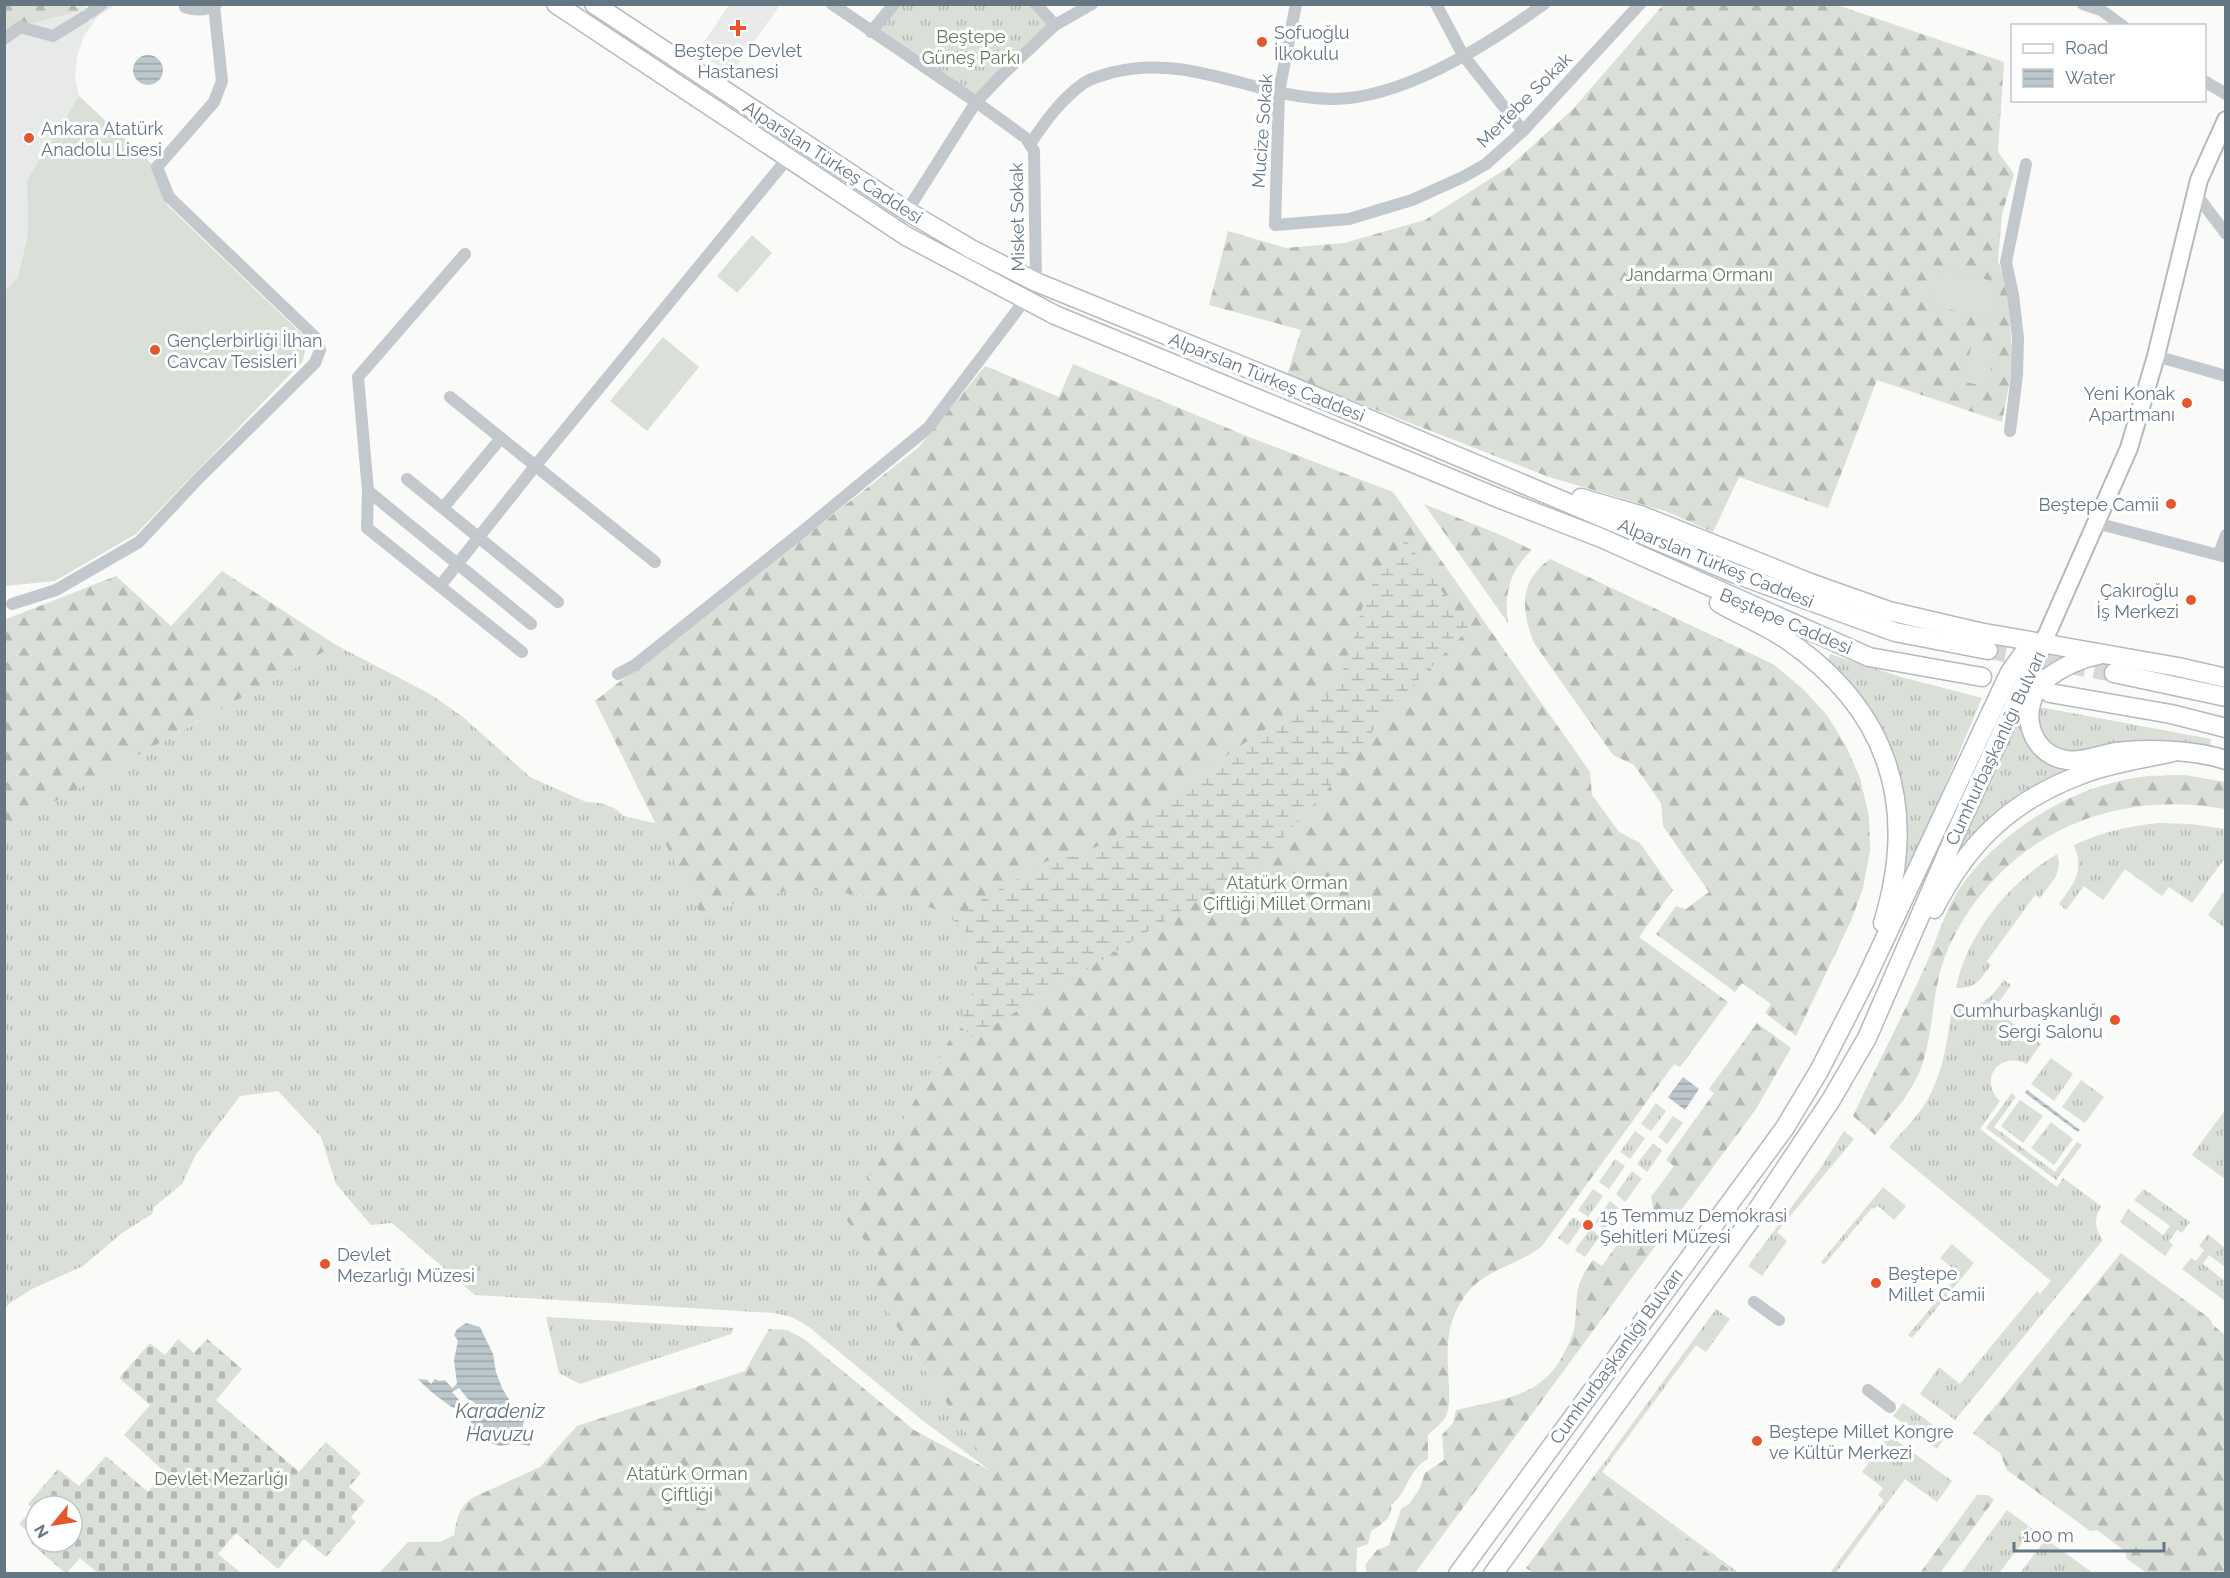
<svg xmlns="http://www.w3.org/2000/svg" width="2230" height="1578" font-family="Raleway,sans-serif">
<defs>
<pattern id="grass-tufts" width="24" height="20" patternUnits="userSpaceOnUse" patternTransform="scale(1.5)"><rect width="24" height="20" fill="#dadfd7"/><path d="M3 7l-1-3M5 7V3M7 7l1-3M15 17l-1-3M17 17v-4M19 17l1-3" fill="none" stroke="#b4b9b4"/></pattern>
<pattern id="forest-firs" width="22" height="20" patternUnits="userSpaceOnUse" patternTransform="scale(1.5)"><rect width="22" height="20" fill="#dadfd7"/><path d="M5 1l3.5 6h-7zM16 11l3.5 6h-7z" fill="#b4b9b4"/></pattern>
<pattern id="wetland-marsh" width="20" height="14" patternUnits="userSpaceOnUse" patternTransform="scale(1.5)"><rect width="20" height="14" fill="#dadfd7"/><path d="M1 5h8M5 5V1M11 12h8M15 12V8" fill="none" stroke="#b4b9b4"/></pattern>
<pattern id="cemetery-stones" width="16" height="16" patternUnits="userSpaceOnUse" patternTransform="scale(1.5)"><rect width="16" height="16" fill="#dadfd7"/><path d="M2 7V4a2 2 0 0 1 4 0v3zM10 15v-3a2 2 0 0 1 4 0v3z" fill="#b4b9b4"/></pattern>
<pattern id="water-rules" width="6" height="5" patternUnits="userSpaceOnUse" patternTransform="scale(1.5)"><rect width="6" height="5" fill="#bbc7cb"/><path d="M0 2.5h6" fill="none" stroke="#9ca6aa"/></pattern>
</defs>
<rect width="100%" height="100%" fill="#fafaf8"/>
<g fill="#e8e9e9">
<path d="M83,4L86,8L91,5H115L97,17L84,36L77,57L75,76L79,96L27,180L28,234L18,277L5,291V5Z"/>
<path d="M729,5H780L731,74L697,52Z"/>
</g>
<g fill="url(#grass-tufts)">
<path d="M896,4L1037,5L1055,25L976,102L871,32Z"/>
<path d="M336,645L430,694L463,717L530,777L586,802L600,803L614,808L624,816L663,825L701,915C731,904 756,895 788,891C816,887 847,894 875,898C892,900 911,902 929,907C958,915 981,945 977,976C976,990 968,1005 962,1018L846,1220L886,1263L902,1335L992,1472L922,1420L809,1327L792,1317L774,1313L475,1295L392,1223L371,1225L336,1184L321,1137L278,1091L240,1096L195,1156L182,1184L154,1207L152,1214L122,1233L83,1266L32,1289L10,1303L5,1309V829Z"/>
<path d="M1830,654L1901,677L1982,698L1893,909L1904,809L1827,664Z"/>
<path d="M2021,706L2024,731L2074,767C2029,789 1980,816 1954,860Z"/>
<path d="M2034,706L2211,739L2210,748L2065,756L2043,740Z"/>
<path d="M2159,823L2191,824L2225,829V858L2192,903L2169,887L2162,896L2125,869L2103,900L2084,886L2066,910L2059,904C2074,883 2085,872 2074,845C2102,832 2129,826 2159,823Z"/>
<path d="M2057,854C2064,872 2050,884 2040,898L2035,895L1987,961L1991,965C1979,981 1977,988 1956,988C1968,932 2009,883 2057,854Z"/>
<path d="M2225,890V928L2208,915Z"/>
<path d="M2004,980L2011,985L1994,1009L2041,1044L2027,1064C1999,1050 1978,1080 2000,1101L1980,1129L2057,1187L2063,1178L2101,1206C2094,1218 2094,1229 2103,1240L1955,1420L1920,1394L1939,1367L1960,1384L2037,1291L2040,1294L2051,1281L1889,1147C1900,1134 1913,1121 1923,1107C1943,1077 1947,1042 1952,1008C1981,1007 1987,1003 2004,980Z"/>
<path d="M2051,1058L2073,1074L2054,1101L2031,1084Z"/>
<path d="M2081,1080L2104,1097L2085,1123L2062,1107Z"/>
<path d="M2012,1093L2016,1097L1994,1127L2055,1172L2077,1142L2082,1145L2056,1180L1986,1128Z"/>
<path d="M2020,1100L2043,1116L2023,1143L2001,1126Z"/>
<path d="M1656,1103L1666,1111L1651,1131L1641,1124Z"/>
<path d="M2225,1110H2226L2225,1179L2192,1155Z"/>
<path d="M1673,1116L1683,1123L1667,1144L1658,1137Z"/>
<path d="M2051,1122L2073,1139L2054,1165L2031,1148Z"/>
<path d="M1635,1131L1645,1138L1630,1159L1620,1152Z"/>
<path d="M1844,1131L1854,1139L1777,1232L1787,1241L1762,1276L1748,1266L1822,1166Z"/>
<path d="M1653,1143L1662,1151L1647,1172L1637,1164Z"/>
<path d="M1615,1159L1625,1166L1609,1189L1599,1182Z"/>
<path d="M1632,1171L1642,1179L1625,1202L1616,1194Z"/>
<path d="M1883,1187L1906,1206L1894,1220L1877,1205L1874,1209L1872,1208L1824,1265L1821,1262Z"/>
<path d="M1593,1189L1603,1196L1588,1217L1578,1210Z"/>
<path d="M2144,1189L2190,1222L2182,1233L2177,1230L2169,1241L2173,1245L2165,1256L2120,1222L2128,1209L2163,1235L2170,1226L2134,1200Z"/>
<path d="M1610,1201L1620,1209L1605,1229L1595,1222Z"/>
<path d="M1573,1217L1583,1224L1568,1245L1558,1238Z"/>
<path d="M1590,1229L1600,1236L1585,1257L1575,1250Z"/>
<path d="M2208,1234L2225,1248V1267L2209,1255L2203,1264L2225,1281V1301L2182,1269L2191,1258L2196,1261L2204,1250L2199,1246Z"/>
<path d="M1952,1244L1974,1263L1912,1338L1908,1335L1956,1278L1955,1276L1957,1272L1940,1258Z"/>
<path d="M1716,1309L1730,1319L1706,1352L1696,1345L1602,1472L1739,1573H1734L1597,1472Z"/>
<path d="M546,1317L734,1328L731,1334L580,1384L559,1373Z"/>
<path d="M1903,1403L1947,1435L1937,1449L1893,1416Z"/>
<path d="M1889,1435L1952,1481L1937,1502L1905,1479L1836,1573H1830L1884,1500L1878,1495L1883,1488L1862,1472Z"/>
<path d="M2007,1510L2033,1529L1999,1573H1961Z"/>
<path d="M2046,1539L2093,1573H2020Z"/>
</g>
<g fill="url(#forest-firs)">
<path d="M5,5H74L79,11L5,30Z"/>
<path d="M1663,5H1837L2004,62L1998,152L2014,174L2002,214L1998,261L2007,286L2013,364L2002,422L1877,380L1828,508L1739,477L1713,532L1665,511L1549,477L1287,375L1301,330L1209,305L1228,231L1286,248L1344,243L1425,220L1509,167L1574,108Z"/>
<path d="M1073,364L1254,439L1393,492L1590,772L1592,795L1619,832L1640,843L1673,890L1639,937L1728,1002L1680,1067L1674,1064L1542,1246C1519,1265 1487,1268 1467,1293C1444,1324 1447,1350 1449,1386C1449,1396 1450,1409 1445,1418C1441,1424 1433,1430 1428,1435V1459C1408,1469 1408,1493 1391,1505C1393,1518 1381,1525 1371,1531L1368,1544L1357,1548L1356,1573L378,1574L408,1542H440L454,1535C457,1518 459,1506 474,1497L540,1467L577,1426L745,1371L769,1329L787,1330L804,1339L914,1430L991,1471L902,1335L874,1287L886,1263L846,1220L962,1018C968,1005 976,990 977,976C981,945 958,915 928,907C911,902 892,900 875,898C847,894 816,887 788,891C756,895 731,904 701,915L595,701L918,448L985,366L1059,397Z"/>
<path d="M1424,504L1503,536L1532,550C1509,571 1504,594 1508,623Z"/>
<path d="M1550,559L1773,664L1803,689L1827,715L1846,746L1860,778L1869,816L1870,851L1863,888L1851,921L1796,1036L1765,1013L1771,1004L1742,983L1735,992L1656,934L1676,906L1686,909L1709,892L1663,826L1661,803L1634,765L1613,755L1534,643C1521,610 1519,581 1550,559Z"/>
<path d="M222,571L336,645L5,829L4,620L116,576L171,626Z"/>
<path d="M2185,775L2225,782V809C2109,788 1998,838 1948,949C1931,987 1935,1029 1921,1068C1911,1094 1892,1114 1875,1135L1853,1116C1876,1067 1901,1019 1924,969C1937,940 1945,908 1964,882C2005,828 2072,787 2140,777C2154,775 2170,776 2185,775Z"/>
<path d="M1757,1023L1791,1048L1756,1109L1671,1224L1654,1212L1651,1197L1674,1166L1666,1160L1714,1093L1709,1089Z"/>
<path d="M1639,1233L1656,1245L1415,1573H1367L1365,1565L1377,1550L1389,1545C1392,1532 1398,1522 1401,1509L1409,1504L1419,1490L1425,1473L1444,1460L1442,1435L1453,1423L1456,1410C1501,1400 1544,1397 1565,1351C1569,1343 1574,1334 1575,1325C1578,1295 1573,1287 1593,1260L1602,1266L1624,1235Z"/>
<path d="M2121,1253L2209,1318L2214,1326L2225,1335V1573H2147L2127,1559L2125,1551L2097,1530L2090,1531L2007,1470L2000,1453L1973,1433Z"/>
<path d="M1597,1472L1734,1573L1535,1574L1526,1568Z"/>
<path d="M1977,1495H1988L1994,1500L1940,1573H1920Z"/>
</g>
<path fill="url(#wetland-marsh)" d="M1406,540L1469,629L1393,705L1327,790L1262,860L1062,985L973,1037L958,1025C974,997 986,964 968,935C964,929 956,923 951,918L1047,861L1076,856L1100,845C1156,811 1206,768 1261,732C1287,715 1315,713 1334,686C1354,657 1354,622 1369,591C1378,572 1393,556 1406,540Z"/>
<path fill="url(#cemetery-stones)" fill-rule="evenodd" d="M178,1339L194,1353L207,1339L242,1369L216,1400L299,1472L326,1442L361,1473L349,1487L365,1501L351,1517L356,1522L326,1557L304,1539L278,1569L236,1533L218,1554L241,1573H98L80,1558L66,1574L31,1543L35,1538L19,1524L33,1508L28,1504L58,1469L79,1486L106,1456L148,1492L165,1472L124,1435L150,1405L119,1378L150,1343L165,1355ZM36,1506H72V1542H36Z"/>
<g fill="#dadfd7">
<path d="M79,96L152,164L167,205L307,339L303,361L136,534L55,581L5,586V291L18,277L28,234L27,180Z"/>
<path d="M752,235L772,253L737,293L717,276Z"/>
<path d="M1939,267L2003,284L1993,321L1930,304Z"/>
<path d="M663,337L699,367L647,431L610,401Z"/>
<path d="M1973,340L1997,346L1986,387L1962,381Z"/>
</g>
<g fill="url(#water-rules)">
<circle cx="148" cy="70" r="15"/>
<path d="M1683,1077L1699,1089L1685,1110L1668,1097Z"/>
<path d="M2027,1090L2080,1130L2078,1132L2025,1093Z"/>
<path d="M466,1323L480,1327L493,1354L496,1372L502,1388L511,1403L526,1413L521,1432L530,1442V1446L515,1443L501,1446L486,1442L482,1437L474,1439C468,1433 472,1423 471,1415L478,1410L475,1403L468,1399L459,1388L452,1392L459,1400L457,1406L454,1408C447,1405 425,1387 418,1379L427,1380L431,1384L435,1379L439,1381L445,1380L452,1388L457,1384L454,1360L458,1341L454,1335L457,1329Z"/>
</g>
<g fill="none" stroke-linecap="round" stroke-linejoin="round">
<path stroke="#d5d9db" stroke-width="18" stroke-dasharray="18 9" stroke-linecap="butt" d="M1988,650L2114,673"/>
<defs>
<path id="secondary" d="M2043,643L2129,448L2156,356L2199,180L2226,120"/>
<g id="primary">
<path d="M556,4L906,236L1055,315L1498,498L1599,537L1869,657L1982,677"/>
<path d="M594,4L907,211L971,249L1036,282L1291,386L1736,574L1895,632L1988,650"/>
<path d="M1581,498L1643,516L1813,584L1889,611L1979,632L2178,667L2226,678"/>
<path d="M1719,603C1741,616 1766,625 1787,640C1889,710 1919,806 1883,923"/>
<path d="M2098,655C2079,659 2061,667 2045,680C2017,706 2028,755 2067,760C2083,763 2101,754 2117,752C2148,748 2196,750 2226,760"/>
<path d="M2114,673L2226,697"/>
<path d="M2050,693L2171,714L2226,728"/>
<path d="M1934,909C1968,842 2012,800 2083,774C2112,763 2143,759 2173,752"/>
<path d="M1458,1574L1784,1129L1819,1071L1865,981L2010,672L2023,654L2043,643"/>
<path d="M1493,1574L1756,1212L1831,1100L1867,1038L1959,826L2043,643"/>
</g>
</defs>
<use href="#secondary" stroke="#b3babf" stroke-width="20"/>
<use href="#primary" stroke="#b5babe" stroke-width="21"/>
<g stroke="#c3c8cc" stroke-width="12">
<path d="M832,4L976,102L1026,138L1034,151L1036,282"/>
<path d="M1036,4L1055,25"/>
<path d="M1296,4L1279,92L1275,225L1349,219L1412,200L1463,177L1486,164L1523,131L1640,4"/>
<path d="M1436,4L1463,55L1523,131"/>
<path d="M2083,4L2101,10L2123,26"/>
<path d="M185,7C196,11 206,11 216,4"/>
<path d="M90,13L102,4"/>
<path d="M871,32L894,4"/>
<path d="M4,39L20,27L53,36L84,17"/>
<path d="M2204,81L2226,94"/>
<path d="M1030,144C1045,122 1061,99 1084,83C1093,77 1104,75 1114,72C1193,53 1257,99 1334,99C1404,98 1489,44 1544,4"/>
<path d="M2196,194L2226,234"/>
<path d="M907,211L976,102L1001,76L1055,25L1092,4"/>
<path d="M465,254L358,377L368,491L367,528L522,652"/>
<path d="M2156,356L2226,376"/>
<path d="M450,397L655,562"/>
<path d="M2010,431L2017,375L2018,338L2013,295L2006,262L2026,164"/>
<path d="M407,479L558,602"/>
<path d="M368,491L531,624"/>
<path d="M443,508L501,438"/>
<path d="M2096,523L2226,557"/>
<path d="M2219,554L2226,535"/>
<path d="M440,586L536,465L787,159"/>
<path d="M12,604L56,590L139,542L199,478L315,363L320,350L315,337L169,197L157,167L214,102L222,81L214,6"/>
<path d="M618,674L635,665L803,531L928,428L1025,300"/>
<path d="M1754,1302L1779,1320"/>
<path d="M1868,1390L1890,1407"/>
</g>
<use href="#secondary" stroke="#fff" stroke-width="16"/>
<use href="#primary" stroke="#fff" stroke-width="18"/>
</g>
<g fill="#e4572e" stroke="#fff" stroke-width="2">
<path d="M735 19h6v6h6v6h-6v6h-6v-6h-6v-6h6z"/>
<circle cx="1262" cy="42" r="6"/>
<circle cx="29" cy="138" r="6"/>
<circle cx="155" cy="350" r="6"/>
<circle cx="2187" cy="403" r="6"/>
<circle cx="2171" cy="504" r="6"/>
<circle cx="2191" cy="600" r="6"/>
<circle cx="2115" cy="1020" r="6"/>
<circle cx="1588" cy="1225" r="6"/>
<circle cx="325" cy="1264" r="6"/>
<circle cx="1876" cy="1283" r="6"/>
<circle cx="1757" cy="1441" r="6"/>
</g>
<g text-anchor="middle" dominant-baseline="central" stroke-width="6" stroke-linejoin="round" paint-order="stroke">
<g font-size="18" fill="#657683" stroke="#fff" text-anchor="start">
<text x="1274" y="32">Sofuoğlu<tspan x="1274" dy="21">İlkokulu</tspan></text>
<text x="738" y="50" text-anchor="middle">Beştepe Devlet<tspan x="738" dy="21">Hastanesi</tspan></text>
<text x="41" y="128">Ankara Atatürk<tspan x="41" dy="21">Anadolu Lisesi</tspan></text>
<text x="167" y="340">Gençlerbirliği İlhan<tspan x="167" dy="21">Cavcav Tesisleri</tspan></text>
<text x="2175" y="393" text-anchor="end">Yeni Konak<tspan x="2175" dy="21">Apartmanı</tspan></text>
<text x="2159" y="504" text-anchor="end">Beştepe Camii</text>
<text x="2179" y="590" text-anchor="end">Çakıroğlu<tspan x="2179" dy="21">İş Merkezi</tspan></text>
<text x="2103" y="1010" text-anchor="end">Cumhurbaşkanlığı<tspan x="2103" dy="21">Sergi Salonu</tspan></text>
<text x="1600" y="1215">15 Temmuz Demokrasi<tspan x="1600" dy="21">Şehitleri Müzesi</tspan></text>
<text x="337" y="1254">Devlet<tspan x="337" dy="21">Mezarlığı Müzesi</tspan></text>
<text x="1888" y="1273">Beştepe<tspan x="1888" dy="21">Millet Camii</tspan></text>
<text x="1769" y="1431">Beştepe Millet Kongre<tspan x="1769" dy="21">ve Kültür Merkezi</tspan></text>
</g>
<g font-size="18" fill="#687a64" stroke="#fff">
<text x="971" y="36">Beştepe<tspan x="971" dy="21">Güneş Parkı</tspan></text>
<text x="1699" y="274">Jandarma Ormanı</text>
<text x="1287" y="882">Atatürk Orman<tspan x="1287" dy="21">Çiftliği Millet Ormanı</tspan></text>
<text x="687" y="1473">Atatürk Orman<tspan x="687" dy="21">Çiftliği</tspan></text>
<text x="221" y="1478">Devlet Mezarlığı</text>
</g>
<g font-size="18" fill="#657683" stroke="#fff">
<text transform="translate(1524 100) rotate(-45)">Mertebe Sokak</text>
<text transform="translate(1262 131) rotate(-86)">Mucize Sokak</text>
<text transform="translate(833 162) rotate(33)">Alparslan Türkeş Caddesi</text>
<text transform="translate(1017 217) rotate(-91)">Misket Sokak</text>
<text transform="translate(1267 377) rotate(22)">Alparslan Türkeş Caddesi</text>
<text transform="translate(1716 563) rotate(22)">Alparslan Türkeş Caddesi</text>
<text transform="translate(1786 621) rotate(23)">Beştepe Caddesi</text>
<text transform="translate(1995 748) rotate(-65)">Cumhurbaşkanlığı Bulvarı</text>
<text transform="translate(1616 1356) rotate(-54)">Cumhurbaşkanlığı Bulvarı</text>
</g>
<g font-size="20" font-style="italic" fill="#60757c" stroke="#fff">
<text x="500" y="1411">Karadeniz<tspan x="500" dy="23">Havuzu</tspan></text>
</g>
</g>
<rect width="2230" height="1578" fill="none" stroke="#657683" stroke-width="12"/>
<rect x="2011" y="24" width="195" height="78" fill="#ffffff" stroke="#c1c8cd" stroke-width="1.5"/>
<rect x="2023" y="44" width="30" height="9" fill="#ffffff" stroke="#c1c8cd" stroke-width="1.5"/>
<text x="2065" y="54" font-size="18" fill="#657683">Road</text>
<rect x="2023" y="69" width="30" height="18" fill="url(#water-rules)" stroke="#c1c8cd" stroke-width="1.5"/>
<text x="2065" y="84" font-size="18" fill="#657683">Water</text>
<g transform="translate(54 1524) rotate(240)"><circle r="28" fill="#ffffff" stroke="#c1c8cd" stroke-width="1.5"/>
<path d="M0-4.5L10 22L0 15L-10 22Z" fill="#e4572e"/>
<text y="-9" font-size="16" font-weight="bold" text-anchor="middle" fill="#657683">N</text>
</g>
<path d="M2014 1542v9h150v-9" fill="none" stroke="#657683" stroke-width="3"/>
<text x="2023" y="1542" font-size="18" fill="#657683" stroke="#ffffff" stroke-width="4.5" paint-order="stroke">100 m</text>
</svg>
